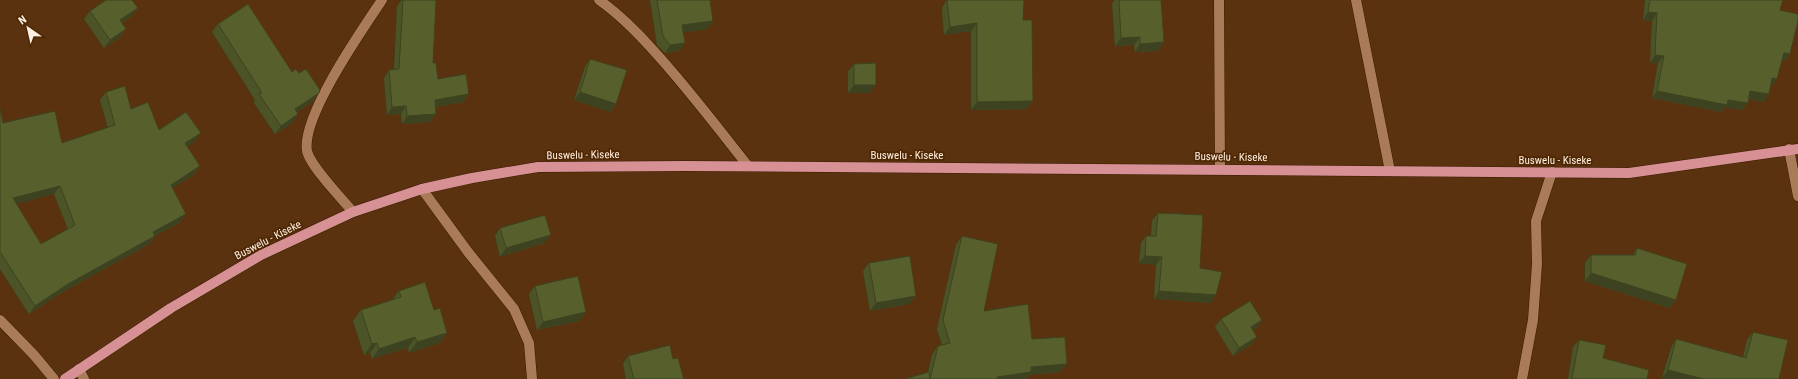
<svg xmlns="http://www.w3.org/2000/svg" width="1798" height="379" font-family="'Roboto Condensed',sans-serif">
<rect width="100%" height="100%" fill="#5a320f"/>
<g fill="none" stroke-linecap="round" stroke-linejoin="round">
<defs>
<g id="minor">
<path d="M599,0C619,14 636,31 653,50C687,87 717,127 748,166"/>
<path d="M1219,0L1220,169"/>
<path d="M1356,0L1390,171"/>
<path d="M1789,149L1798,196"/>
<path d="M422,189L468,252L514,309L529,343L532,379"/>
<path d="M353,212C343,200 310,166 307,151C301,117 362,30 382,0"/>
<path d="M0,320L34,355L54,379"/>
<path d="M79,369L84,379"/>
<path d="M1522,379L1533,320L1537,264L1536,221L1552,172"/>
</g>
<path id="major" d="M65,379L171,308L261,255L353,212L422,189L472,178L538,167L685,166L1629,173L1798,149"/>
</defs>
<use href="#minor" stroke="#391c02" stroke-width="11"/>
<use href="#major" stroke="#391c02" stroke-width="11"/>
<use href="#minor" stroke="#a97b59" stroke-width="10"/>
<use href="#major" stroke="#d79195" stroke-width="10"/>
</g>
<g fill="#4b5327" fill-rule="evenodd">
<path d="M402,0H436L433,63L438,79L464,102L435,107L436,114L430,122L402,124L401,114L387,115L384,78L389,70H394L397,6Z"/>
<path d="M650,0H710L708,29L683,32L685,43L679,51L665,53L657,45Z"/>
<path d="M947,0L1023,20L1033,101L1027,109L971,110V31L944,35L942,8Z"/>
<path d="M1115,0H1161L1164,42L1158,51L1135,52L1134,45L1115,46L1112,3Z"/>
<path d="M1645,0H1783L1780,10L1790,54L1785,61H1782L1772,86H1770L1764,102L1749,99L1748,103L1742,110L1725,107L1722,112L1652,98L1658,63H1650L1652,21L1643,20Z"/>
<path d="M90,11L132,16L122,23L121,37L104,48L84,19Z"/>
<path d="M218,24L292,72L299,73L319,93L313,101L297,112L293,123L275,134L254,103L255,100L212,32Z"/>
<path d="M590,59L616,104L611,112L574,100L585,67Z"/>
<path d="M854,64L876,85L870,93H848V72Z"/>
<path d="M106,92L131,109L159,130L195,142L187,146L200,166L194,175L172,188L180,223L155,236L150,244L63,292L29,314L0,269V107L3,123L62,143L108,128L100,100ZM54,194L68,229L41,244L16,204Z"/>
<path d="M1158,213L1200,268L1211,303L1154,299L1156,265L1139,263L1141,243L1146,236H1151L1152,221Z"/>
<path d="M500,228L545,243L500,257L495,236Z"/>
<path d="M962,236L984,311L1032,339L1067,364L1060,372L1029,375L1027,379H905L928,372L932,355L938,346L942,345L937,329L956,245Z"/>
<path d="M1637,248L1676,300L1670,308L1585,281V263L1591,255H1633Z"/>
<path d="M869,263L910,304L870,311L863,271Z"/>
<path d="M535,286L586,312L580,321L537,330L529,294Z"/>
<path d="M399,291L434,310L447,333L440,343L409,353L408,348L372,359L370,353L364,355L353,321L361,310L392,300Z"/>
<path d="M1221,319L1262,320L1257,328L1253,330L1257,337L1251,345L1233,356L1215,327Z"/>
<path d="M1753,332L1779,379L1662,378L1671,348L1676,339L1743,357L1747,340Z"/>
<path d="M1579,340L1603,358L1647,379H1568L1573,347Z"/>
<path d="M628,356L673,359L684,379H626L623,364Z"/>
</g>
<g fill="#3d4320">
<path d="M138,8L132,16L114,28L120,20Z"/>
<path d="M1648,12L1657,13L1652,21L1643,20Z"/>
<path d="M713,21L708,29L676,34L682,25Z"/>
<path d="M977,23L971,31L944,35L950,27Z"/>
<path d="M126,29L121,37L104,48L110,40Z"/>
<path d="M1140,37L1134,45L1115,46L1121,38Z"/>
<path d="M1164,42L1158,51L1135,52L1140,44Z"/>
<path d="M685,43L679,51L665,53L670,45Z"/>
<path d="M1784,53L1790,54L1785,61L1779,60Z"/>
<path d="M1655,55L1664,56L1658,63H1650Z"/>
<path d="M1772,78L1777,79L1772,86L1767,85Z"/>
<path d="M854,85H876L870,93H848Z"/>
<path d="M1657,91L1728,100L1748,103L1742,110L1725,107L1722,112L1652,98Z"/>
<path d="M1750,91L1769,94L1764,102L1745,98Z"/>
<path d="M580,92L616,104L611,112L574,100Z"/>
<path d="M319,93L313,101L289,118L295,109Z"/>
<path d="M469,94L464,102L429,108L435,100Z"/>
<path d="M1033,101L1027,109L971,110L977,102Z"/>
<path d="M406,106L401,114L387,115L392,107Z"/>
<path d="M298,114L293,123L275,134L281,126Z"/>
<path d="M436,114L430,122L402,124L407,116Z"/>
<path d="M201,133L195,142L180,151L185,143Z"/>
<path d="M200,166L194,175L165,193L171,185Z"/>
<path d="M60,186L54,194L7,207L13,198Z"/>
<path d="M186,214L180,223L155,236L150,244L63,292L29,314L35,306L68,284L153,232Z"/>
<path d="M551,235L545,243L500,257L506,248Z"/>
<path d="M1145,256L1162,257L1156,265L1139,263Z"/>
<path d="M1591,273L1676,300L1670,308L1585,281Z"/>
<path d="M1159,291L1216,295L1211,303L1154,299Z"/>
<path d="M916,296L910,304L870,311L876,303Z"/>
<path d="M586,312L580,321L537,330L543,322Z"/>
<path d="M1262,320L1257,328L1245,335L1251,327Z"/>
<path d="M447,333L440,343L409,353L417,342Z"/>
<path d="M415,337L408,348L372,359L379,349Z"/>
<path d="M1257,337L1251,345L1233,356L1239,348Z"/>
<path d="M377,343L370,353L364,355L372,344Z"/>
<path d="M1067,364L1060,372L1029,375L1027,379H995L997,377L1031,367Z"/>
<path d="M1668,370L1704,379H1667L1662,378Z"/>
</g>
<g fill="#57602d" stroke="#3d4320" fill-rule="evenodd">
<path d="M106,0H132L138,8L120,20L126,29L110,40L90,11Z"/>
<path d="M403,0H436L433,63H436L438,79L466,74L469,94L435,100L436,114L407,116L406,106L392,107L389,70L399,69Z"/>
<path d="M657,0H710L713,21L682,25L685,43L670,45L663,36Z"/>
<path d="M947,0H1024L1023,20H1032L1033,101L977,102V23L950,27Z"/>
<path d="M1119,0H1161L1164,42L1140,44V37L1121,38Z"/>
<path d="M1650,0H1783L1780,10L1798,14V21L1790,54L1784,53L1777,79L1772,78L1769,94L1750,91L1748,103L1728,100L1727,105L1657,91L1664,56L1655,55L1657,13L1648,12Z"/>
<path d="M248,4L292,72L296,69L299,73L306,69L320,90L319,93L295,109L298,114L281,126L259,94L262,93L218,24Z"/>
<path d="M590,59L627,70L616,104L580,92Z"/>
<path d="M876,63V85H854V64Z"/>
<path d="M125,86L131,109L148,102L159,130L186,112L201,133L185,143L200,166L171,185L186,214L153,232L155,236L68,284L35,306L0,252V107L3,123L55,111L62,143L115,125L106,92ZM60,186L75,225L41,244L13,198Z"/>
<path d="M1158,213L1203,215L1200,268L1222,272L1216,295L1159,291L1162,257L1145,256L1146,236H1156Z"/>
<path d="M545,215L551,235L506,248L500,228Z"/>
<path d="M962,236L998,244L984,311L1028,304L1032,339L1065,337L1067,364L1031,367V372L997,377V379H930L938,346L950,343L943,320Z"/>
<path d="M1637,248L1687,264L1676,300L1591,273V255H1635Z"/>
<path d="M910,256L916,296L876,303L869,263Z"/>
<path d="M578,276L586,312L543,322L535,286Z"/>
<path d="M425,282L434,310L440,308L447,333L417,342L415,337L379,349L377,343L372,344L361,310L401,297L399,291Z"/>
<path d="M1250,301L1262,320L1251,327L1257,337L1239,348L1221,319Z"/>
<path d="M1753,332L1788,340L1779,379H1704L1668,370L1676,339L1746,358Z"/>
<path d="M1579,340L1606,345L1603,358L1649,370L1647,379H1572Z"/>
<path d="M670,345L673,359L678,358L684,379H634L628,356Z"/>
<path d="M929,372L930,379H905Z"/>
</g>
<g text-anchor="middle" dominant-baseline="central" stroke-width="3.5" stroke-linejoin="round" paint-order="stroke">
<g font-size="11" fill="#feefe4" stroke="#4f2802">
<text transform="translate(583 155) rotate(-1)">Buswelu - Kiseke</text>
<text x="907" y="155">Buswelu - Kiseke</text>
<text transform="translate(1231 157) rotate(1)">Buswelu - Kiseke</text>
<text x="1555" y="160">Buswelu - Kiseke</text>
<text transform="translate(268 240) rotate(-27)">Buswelu - Kiseke</text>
</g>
</g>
<g transform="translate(28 28) rotate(326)" stroke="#4f2802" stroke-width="3" paint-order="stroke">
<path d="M0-3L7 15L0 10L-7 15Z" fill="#feefe4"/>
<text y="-6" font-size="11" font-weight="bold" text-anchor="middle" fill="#feefe4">N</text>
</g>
</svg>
